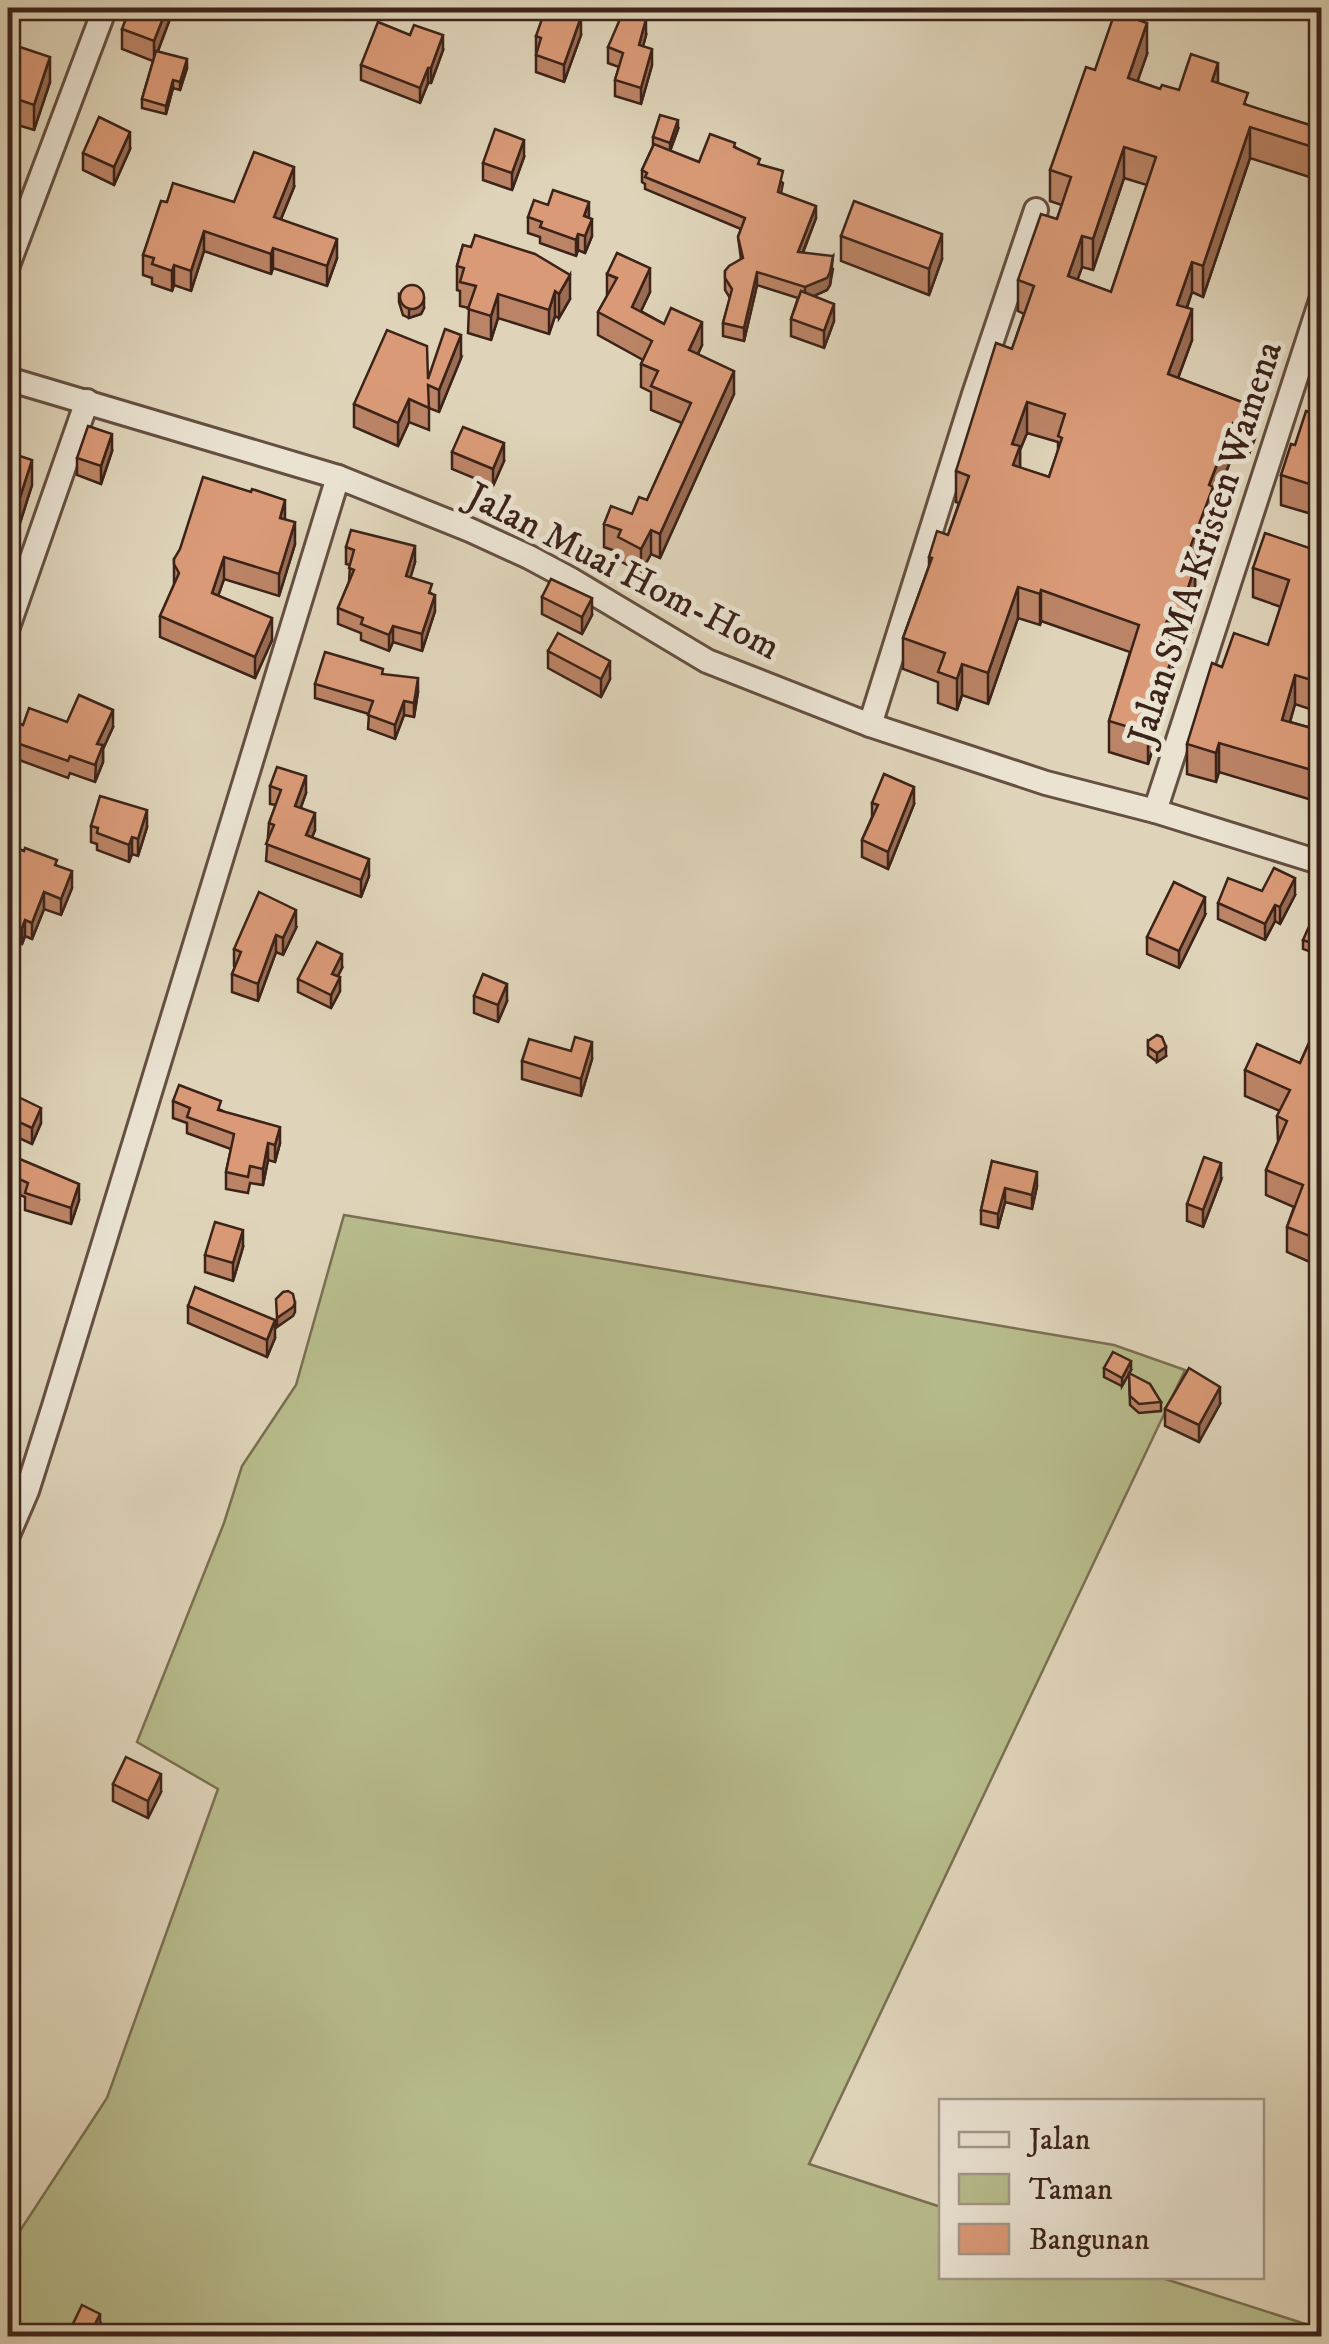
<svg xmlns="http://www.w3.org/2000/svg" width="1329" height="2344" font-family="'IM FELL DW Pica',serif">
<rect width="100%" height="100%" fill="#dfd4b9"/>
<filter id="stains"><feTurbulence type="fractalNoise" baseFrequency=".002" numOctaves="4"/><feColorMatrix values="0 0 0 0 .2 0 0 0 0 .09 0 0 0 0 .02 0 0 0 .5 -.17"/></filter>
<radialGradient id="worn" r=".72"><stop offset=".6" stop-color="#630" stop-opacity="0"/><stop offset="1" stop-color="#630" stop-opacity=".3"/></radialGradient>
<path fill="#b7bb8b" stroke="#7a6f52" stroke-width="2.5" d="M344,1215L1114,1345L1185,1370L809,2164L941,2207L942,2276L1159,2277L1321,2329V2336H8V2249L107,2098L218,1789L137,1742L224,1523L242,1466L296,1385Z"/>
<g fill="none" stroke-linecap="round" stroke-linejoin="round">
<defs>
<g id="minor">
<path d="M8,265L105,8"/>
<path d="M8,379L338,477L470,530L529,557L570,579L707,661L870,725L1046,783L1155,811L1322,863"/>
<path d="M8,627L87,401"/>
<path d="M870,725L974,394L1036,210"/>
<path d="M1155,811L1322,297"/>
<path d="M8,1535L27,1491L54,1406L338,477"/>
</g>
</defs>
<use href="#minor" stroke="#654f41" stroke-width="28"/>
<use href="#minor" stroke="#eae3d2" stroke-width="22"/>
</g>
<g fill="#bb8466" stroke="#3c2319" stroke-width="2.5" fill-rule="evenodd">
<path d="M174,8L158,51L187,68L180,90L173,88L166,114L142,108V99L153,61L122,49V29Z"/>
<path d="M581,35L564,82L536,72V36Z"/>
<path d="M646,35L643,46L652,65L641,104L615,96V80L619,67L608,63V47Z"/>
<path d="M8,43L50,82L34,130L8,122Z"/>
<path d="M443,50L431,83H428L420,103L361,80V65Z"/>
<path d="M1147,54L1137,81L1160,89L1179,90L1218,83L1248,106L1322,129V181L1250,158L1203,297L1192,292L1187,308L1192,340L1178,378L1255,407V438L1247,459L1233,454L1213,506V518L1195,567V598L1192,606V630L1184,652L1169,646L1167,652L1173,685L1148,764L1109,752V721L1130,652L1041,621L1040,625L1018,618L988,704L962,695L957,710L938,703V682L903,669V638L929,566V557L948,535L959,503L956,502V471L1012,349L1024,314L1018,311V280L1057,219L1062,205L1050,201V170L1095,70ZM1124,178L1147,185L1111,292L1077,280L1082,267L1093,270ZM1027,433L1058,442V451L1049,477L1020,468V450Z"/>
<path d="M678,129L670,151L699,162L735,147L783,183L781,193L816,218L803,253L833,269L830,285L827,290L813,296L834,321L824,348L791,336V319L798,298L757,285L744,341L723,336V323L730,298L725,290V271L741,259L738,237L741,229L645,189V184L642,182V170L653,146V137Z"/>
<path d="M130,149L114,185L83,170V153Z"/>
<path d="M524,157L512,190L483,180V163Z"/>
<path d="M294,187L281,219L337,258L327,286L273,268L271,274L204,251L191,291L174,285L172,291L152,284V278L143,275V255L167,202H234Z"/>
<path d="M548,205L589,218L592,236L585,253L578,250L576,256L540,243V237L528,233V217Z"/>
<path d="M841,236L942,259L929,295L841,261Z"/>
<path d="M463,245L570,299L559,318L555,316L549,334L498,318L491,340L468,333L469,308L460,306V291L457,290V266Z"/>
<path d="M607,274L650,292L641,311L702,345L698,354L734,394L660,558L651,554L641,572L618,560V552L604,547V524L632,514L647,500L682,423L651,410V392L641,387V364L643,360L598,335V312L607,296Z"/>
<path d="M399,294L424,308L421,314L409,318L403,315L399,302Z"/>
<path d="M1322,346V397L1315,395V366Z"/>
<path d="M461,358L439,412L429,408V430L409,422L398,446L354,427V404L428,379Z"/>
<path d="M1322,416V517L1281,505V475L1295,445Z"/>
<path d="M112,451L101,484L77,475V458Z"/>
<path d="M8,452L32,485L13,545L8,543Z"/>
<path d="M452,452L504,461L493,486L452,469Z"/>
<path d="M285,519L295,544L279,596L224,579L218,595L272,640L255,678L160,637V616L174,585V559Z"/>
<path d="M1322,519V713L1295,704L1290,722L1322,731V803L1219,772L1216,782L1187,774V744L1222,667L1268,645L1281,607L1253,597V568L1312,549Z"/>
<path d="M346,547L415,562L410,578L432,594L435,611L422,651L393,642L389,651L361,640V633L338,624V608L349,582L350,565L346,564Z"/>
<path d="M542,597L592,615L582,634L542,614Z"/>
<path d="M548,651L610,679L601,697L548,668Z"/>
<path d="M383,674L418,692L414,717L404,715L395,739L368,729L369,714L315,698V684Z"/>
<path d="M67,722L113,727L103,749V762L95,782L70,773L68,778L11,757V741L23,725Z"/>
<path d="M270,786L306,793L301,807L315,830L312,837L369,876L361,897L266,861L269,823L276,805L270,804Z"/>
<path d="M872,803L914,804L888,869L862,857V840L872,817Z"/>
<path d="M91,826L147,827L138,856L132,854L129,862L97,850V844L91,842Z"/>
<path d="M57,866L72,888L61,915L44,909L32,939L25,936L22,944L8,938V879Z"/>
<path d="M1262,891L1295,895L1280,924L1275,921L1265,940L1218,919V903Z"/>
<path d="M1205,915L1179,968L1147,954V937Z"/>
<path d="M1322,926V956L1303,949V940Z"/>
<path d="M296,928L283,955L276,952L258,1001L232,992V974L235,967L234,966V949Z"/>
<path d="M342,968L338,976L340,991L331,1008L298,992V979Z"/>
<path d="M474,996L507,1001L498,1022L474,1013Z"/>
<path d="M1322,1014L1312,1263L1287,1252V1227L1294,1207L1266,1195V1170L1278,1142L1277,1116L1280,1111L1245,1096V1070L1300,1063Z"/>
<path d="M1148,1041L1166,1056L1157,1062L1148,1055Z"/>
<path d="M592,1059L581,1096L522,1079V1061Z"/>
<path d="M8,1092L41,1123L32,1144L8,1133Z"/>
<path d="M173,1101L221,1110L280,1143L275,1162L268,1160L263,1185L250,1183L248,1193L226,1189V1172L231,1149L187,1133V1123L173,1118Z"/>
<path d="M8,1154L79,1200L71,1224L25,1210V1197L8,1190Z"/>
<path d="M992,1161L1037,1186L1032,1209L1005,1202L998,1228L981,1224V1210Z"/>
<path d="M1221,1180L1203,1227L1187,1221V1204Z"/>
<path d="M243,1247L233,1281L205,1272V1255Z"/>
<path d="M188,1306L275,1338L267,1357L188,1323Z"/>
<path d="M1104,1368L1131,1370L1129,1373L1161,1402V1411L1139,1413L1130,1405L1129,1373L1122,1386L1104,1377Z"/>
<path d="M1220,1404L1199,1442L1165,1426V1409Z"/>
<path d="M113,1784L161,1792L148,1818L113,1801Z"/>
<path d="M100,2323L93,2336H71V2328Z"/>
</g>
<g fill="#996c53" stroke="#3c2319" stroke-width="2.5">
<path d="M167,8H174L154,61V41Z"/>
<path d="M581,17V35L564,82V65Z"/>
<path d="M646,19V35L639,61V45Z"/>
<path d="M1147,23V54L1128,109V78Z"/>
<path d="M443,35V50L431,83V68Z"/>
<path d="M652,49V65L641,104V88Z"/>
<path d="M50,57V82L34,130V105Z"/>
<path d="M187,59V68L180,90V82Z"/>
<path d="M1218,63V94L1212,81Z"/>
<path d="M428,68V83L420,103V88Z"/>
<path d="M173,80V88L166,114V106Z"/>
<path d="M678,120V129L670,151V143Z"/>
<path d="M1250,127V158L1203,297V266Z"/>
<path d="M130,132V149L114,185V167Z"/>
<path d="M524,140V157L512,190V173Z"/>
<path d="M1124,147V178L1093,270V239Z"/>
<path d="M294,167V187L274,236V217Z"/>
<path d="M589,202V218L584,216Z"/>
<path d="M816,206V218L798,264V252Z"/>
<path d="M592,219V236L585,253V236Z"/>
<path d="M204,231V251L191,291V271Z"/>
<path d="M578,234V250L576,256V240Z"/>
<path d="M942,234V259L929,295V269Z"/>
<path d="M1082,236V267L1068,307V276Z"/>
<path d="M337,239V258L327,286V266Z"/>
<path d="M273,248V268L271,274V254Z"/>
<path d="M833,256L830,285L827,290L805,300V287Z"/>
<path d="M1192,262V292L1177,335V305Z"/>
<path d="M174,265V285L172,291V271Z"/>
<path d="M650,268V292L632,330V307Z"/>
<path d="M757,272V285L744,341V328Z"/>
<path d="M570,275V299L559,318V294Z"/>
<path d="M555,291V316L549,334V310Z"/>
<path d="M498,294V318L491,340V316Z"/>
<path d="M424,299V308L421,314L409,318V309Z"/>
<path d="M834,304V321L824,348V331Z"/>
<path d="M1192,309V340L1168,405V374Z"/>
<path d="M702,322V345L689,373V350Z"/>
<path d="M461,335V358L439,412V390Z"/>
<path d="M734,371V394L660,558V534Z"/>
<path d="M409,399V422L398,446V423Z"/>
<path d="M1027,402V433L1020,450V477L1013,496L1012,444Z"/>
<path d="M1255,407V438L1247,459V428Z"/>
<path d="M1233,423V454L1213,506V518L1184,595V564L1209,485Z"/>
<path d="M112,434V451L101,484V466Z"/>
<path d="M504,443V461L493,486V469Z"/>
<path d="M32,460V485L13,545V519Z"/>
<path d="M285,500V522L280,518Z"/>
<path d="M295,522V544L279,596V574Z"/>
<path d="M651,530V554L641,572V549Z"/>
<path d="M415,546V562L406,593V576Z"/>
<path d="M224,557V579L212,614V593Z"/>
<path d="M1195,567V598L1192,606V630L1184,652L1185,597Z"/>
<path d="M1018,587V618L988,704V673Z"/>
<path d="M1041,590V621L1040,625V594Z"/>
<path d="M435,595V611L422,651V634Z"/>
<path d="M592,598V615L582,634V617Z"/>
<path d="M1169,615V646L1157,680V649Z"/>
<path d="M272,618V640L255,678V657Z"/>
<path d="M393,626V642L389,651V635Z"/>
<path d="M1173,654V685L1148,764V733Z"/>
<path d="M610,661V679L601,697V679Z"/>
<path d="M962,664V695L957,710V679Z"/>
<path d="M1295,675V704L1282,749V720Z"/>
<path d="M418,678V692L414,717V703Z"/>
<path d="M404,701V715L395,739V725Z"/>
<path d="M113,710V727L103,749V762L95,782L97,744Z"/>
<path d="M1219,743V772L1216,782V753Z"/>
<path d="M306,776V793L295,823V806Z"/>
<path d="M914,787V804L888,869V852Z"/>
<path d="M147,810V827L138,856V839Z"/>
<path d="M315,813V830L306,852V835Z"/>
<path d="M132,837V854L129,862V845Z"/>
<path d="M369,859V876L361,897V880Z"/>
<path d="M72,871V888L61,915V899Z"/>
<path d="M1295,878V895L1280,924V907Z"/>
<path d="M44,892V909L32,939V923Z"/>
<path d="M1205,897V915L1179,968V951Z"/>
<path d="M1275,905V921L1265,940V924Z"/>
<path d="M296,910V928L283,955V938Z"/>
<path d="M25,920V936L22,944V928Z"/>
<path d="M276,935V952L258,1001V984Z"/>
<path d="M342,954V968L332,987V974Z"/>
<path d="M340,977V991L331,1008V995Z"/>
<path d="M507,984V1001L498,1022V1005Z"/>
<path d="M592,1042V1059L581,1096V1079Z"/>
<path d="M1166,1047V1056L1157,1062V1053Z"/>
<path d="M41,1108V1123L32,1144V1128Z"/>
<path d="M280,1127V1143L275,1162V1145Z"/>
<path d="M268,1143V1160L263,1185V1169Z"/>
<path d="M1221,1163V1180L1203,1227V1210Z"/>
<path d="M1037,1172V1186L1032,1209V1195Z"/>
<path d="M79,1184V1200L71,1224V1208Z"/>
<path d="M1005,1188V1202L998,1228V1214Z"/>
<path d="M1322,1215V1241L1312,1263V1237Z"/>
<path d="M243,1230V1247L233,1281V1263Z"/>
<path d="M11,1254V1270L8,1279V1263Z"/>
<path d="M295,1303V1312L293,1316L277,1327V1318Z"/>
<path d="M275,1320V1338L267,1357V1340Z"/>
<path d="M1131,1361V1370L1122,1386V1378Z"/>
<path d="M1220,1387V1404L1199,1442V1425Z"/>
<path d="M161,1774V1792L148,1818V1801Z"/>
<path d="M100,2314V2323L93,2336H89Z"/>
</g>
<g fill="#da9a77" stroke="#3c2319" stroke-width="2.5" fill-rule="evenodd">
<path d="M130,8H167L154,41L122,29Z"/>
<path d="M552,8L581,17L564,65L536,55L541,38L536,36L543,16L549,18Z"/>
<path d="M623,12L646,19L639,45L652,49L641,88L615,80L623,53L608,47Z"/>
<path d="M1115,12L1147,23L1128,78L1160,89L1162,85L1179,90L1191,54L1218,63L1212,81L1248,93L1244,104L1322,129V150L1250,127L1203,266L1192,262L1177,305L1192,309L1168,374L1255,407L1247,428L1233,423L1209,485L1213,487L1184,564L1195,567L1185,597L1192,599L1184,621L1169,615L1157,649L1173,654L1148,733L1109,721L1139,625L1041,590L1040,594L1018,587L988,673L962,664L957,679L938,672L945,653L903,638L932,558L929,557L937,531L948,535L969,476L956,471L996,343L1012,349L1034,286L1018,280L1041,214L1057,219L1071,177L1050,170L1086,67L1095,70ZM1124,147L1156,157L1111,292L1068,276L1082,236L1093,239ZM1027,402L1065,414L1058,436L1062,438L1049,477L1013,465L1020,446L1012,444Z"/>
<path d="M378,22L410,35L414,25L443,35L431,68H428L420,88L361,65Z"/>
<path d="M8,43L50,57L34,105L8,96Z"/>
<path d="M156,51L187,59L180,82L173,80L166,106L142,99Z"/>
<path d="M660,115L678,120L670,143L653,137Z"/>
<path d="M99,117L130,132L114,167L83,153Z"/>
<path d="M495,129L524,140L512,173L483,163Z"/>
<path d="M710,134L735,143L734,147L760,159L758,164L783,171L778,192L816,206L798,252L833,256L830,272L827,278L805,287L757,272L744,328L723,323L732,289L725,278V271L729,266L743,258L738,237L745,218L645,177L647,173L642,170L654,144L699,162Z"/>
<path d="M254,152L294,167L274,217L337,239L327,266L273,248L271,254L204,231L191,271L174,265L172,271L152,264L154,258L143,255L161,201L167,202L173,183L234,202Z"/>
<path d="M553,190L589,202L584,216L592,219L585,236L578,234L576,240L540,227L542,222L528,217L534,200L548,205Z"/>
<path d="M854,201L942,234L929,269L841,236Z"/>
<path d="M475,235L535,254L570,275L559,294L555,291L549,310L498,294L491,316L468,309L476,286L460,282L464,268L457,266L463,245L471,247Z"/>
<path d="M617,253L650,268L632,307L664,324L671,308L702,322L689,350L734,371L660,534L651,530L641,549L618,537L621,530L604,524L611,506L632,514L639,497L647,500L691,403L651,386L658,371L641,364L652,341L598,312L617,278L607,274Z"/>
<circle cx="412" cy="297" r="12"/>
<path d="M801,291L834,304L824,331L791,319Z"/>
<path d="M445,329L461,335L439,390L428,385L429,408L409,399L398,423L354,404L387,330L427,346L428,379Z"/>
<path d="M1322,346V368L1315,366Z"/>
<path d="M1306,411L1322,416V488L1281,475L1291,444L1295,445Z"/>
<path d="M88,426L112,434L101,466L77,458Z"/>
<path d="M463,427L504,443L493,469L452,452Z"/>
<path d="M8,452L32,460L13,519L8,517Z"/>
<path d="M203,477L251,492L252,489L285,500L280,518L295,522L279,574L224,557L212,593L272,618L255,657L160,616L179,573L174,564V559L180,549Z"/>
<path d="M1322,519V683L1295,675L1282,720L1322,731V773L1219,743L1216,753L1187,744L1212,663L1222,667L1234,633L1268,645L1289,580L1253,568L1265,533L1312,549Z"/>
<path d="M351,530L415,546L406,576L432,584L429,593L435,595L422,634L393,626L389,635L361,624L363,618L338,608L354,570L349,568L354,550L346,547Z"/>
<path d="M551,579L592,598L582,617L542,597Z"/>
<path d="M558,633L610,661L601,679L548,651Z"/>
<path d="M325,652L383,669L382,674L418,678L414,703L404,701L395,725L368,715L373,701L315,684Z"/>
<path d="M79,695L113,710L97,744L103,745L95,765L70,756L68,761L11,741L18,723L23,725L29,708L67,722Z"/>
<path d="M277,767L306,776L295,806L315,813L306,835L369,859L361,880L266,844L274,825L269,823L281,790L270,786Z"/>
<path d="M884,774L914,787L888,852L862,840L878,805L872,803Z"/>
<path d="M100,796L147,810L138,839L132,837L129,845L97,833L98,828L91,826Z"/>
<path d="M25,848L57,860L55,865L72,871L61,899L44,892L32,923L25,920L22,928L8,922V879L19,849L24,851Z"/>
<path d="M1274,868L1295,878L1280,907L1275,905L1265,924L1218,903L1228,878L1262,891Z"/>
<path d="M1174,882L1205,897L1179,951L1147,937Z"/>
<path d="M259,892L296,910L283,938L276,935L258,984L232,974L241,952L234,949Z"/>
<path d="M1311,922L1322,926V947L1303,940Z"/>
<path d="M317,942L342,954L332,974L340,977L331,995L298,979Z"/>
<path d="M483,974L507,984L498,1005L474,996Z"/>
<path d="M1322,1014V1215L1312,1237L1287,1227L1303,1185L1266,1170L1287,1121L1277,1116L1290,1090L1245,1070L1257,1044L1300,1063Z"/>
<path d="M1157,1035L1162,1037L1166,1047L1157,1053L1148,1047V1041Z"/>
<path d="M575,1037L592,1042L581,1079L522,1061L529,1039L571,1051Z"/>
<path d="M179,1085L221,1101L218,1110L280,1127L275,1145L268,1143L263,1169L250,1166L248,1177L226,1172L234,1134L187,1117L190,1108L173,1101Z"/>
<path d="M8,1092L41,1108L32,1128L8,1117Z"/>
<path d="M8,1154L79,1184L71,1208L25,1193L28,1183L8,1174Z"/>
<path d="M1204,1157L1221,1163L1203,1210L1187,1204Z"/>
<path d="M992,1161L1037,1172L1032,1195L1005,1188L998,1214L981,1210Z"/>
<path d="M215,1222L243,1230L233,1263L205,1255Z"/>
<path d="M195,1287L275,1320L267,1340L188,1306Z"/>
<path d="M288,1291L293,1294L295,1303L293,1307L277,1318L276,1299L283,1292Z"/>
<path d="M1113,1352L1131,1361L1122,1378L1104,1368Z"/>
<path d="M1189,1368L1220,1387L1199,1425L1165,1409Z"/>
<path d="M1129,1373L1150,1384L1161,1402L1139,1404L1130,1396Z"/>
<path d="M126,1757L161,1774L148,1801L113,1784Z"/>
<path d="M82,2305L100,2314L89,2336L71,2328Z"/>
</g>
<g text-anchor="middle" dominant-baseline="central" stroke-width="10" stroke-linejoin="round" paint-order="stroke">
<g font-size="38" fill="#3c2319" stroke="#eae3d2">
<text transform="translate(1206 543) rotate(-72)">Jalan SMA Kristen Wamena</text>
<text transform="translate(623 572) rotate(27)">Jalan Muai Hom-Hom</text>
</g>
</g>
<rect width="1329" height="2344" fill="none" stroke="#dfd4b9" stroke-width="40"/>
<rect x="10" y="10" width="1309" height="2324" fill="none" stroke="#3c2319" stroke-width="5"/>
<rect x="20" y="20" width="1289" height="2304" fill="none" stroke="#3c2319" stroke-width="2.5"/>
<rect x="939" y="2099" width="325" height="180" fill="#eae3d2" stroke="#a49688" stroke-width="2.5"/>
<rect x="959" y="2132" width="50" height="15" fill="#eae3d2" stroke="#a49688" stroke-width="2.5"/>
<text x="1029" y="2149" font-size="30" fill="#3c2319">Jalan</text>
<rect x="959" y="2174" width="50" height="30" fill="#b7bb8b" stroke="#a49688" stroke-width="2.5"/>
<text x="1029" y="2199" font-size="30" fill="#3c2319">Taman</text>
<rect x="959" y="2224" width="50" height="30" fill="#da9a77" stroke="#a49688" stroke-width="2.5"/>
<text x="1029" y="2249" font-size="30" fill="#3c2319">Bangunan</text>
<rect width="100%" height="100%" filter="url(#stains)"/>
<rect width="100%" height="100%" fill="url(#worn)"/>
</svg>
